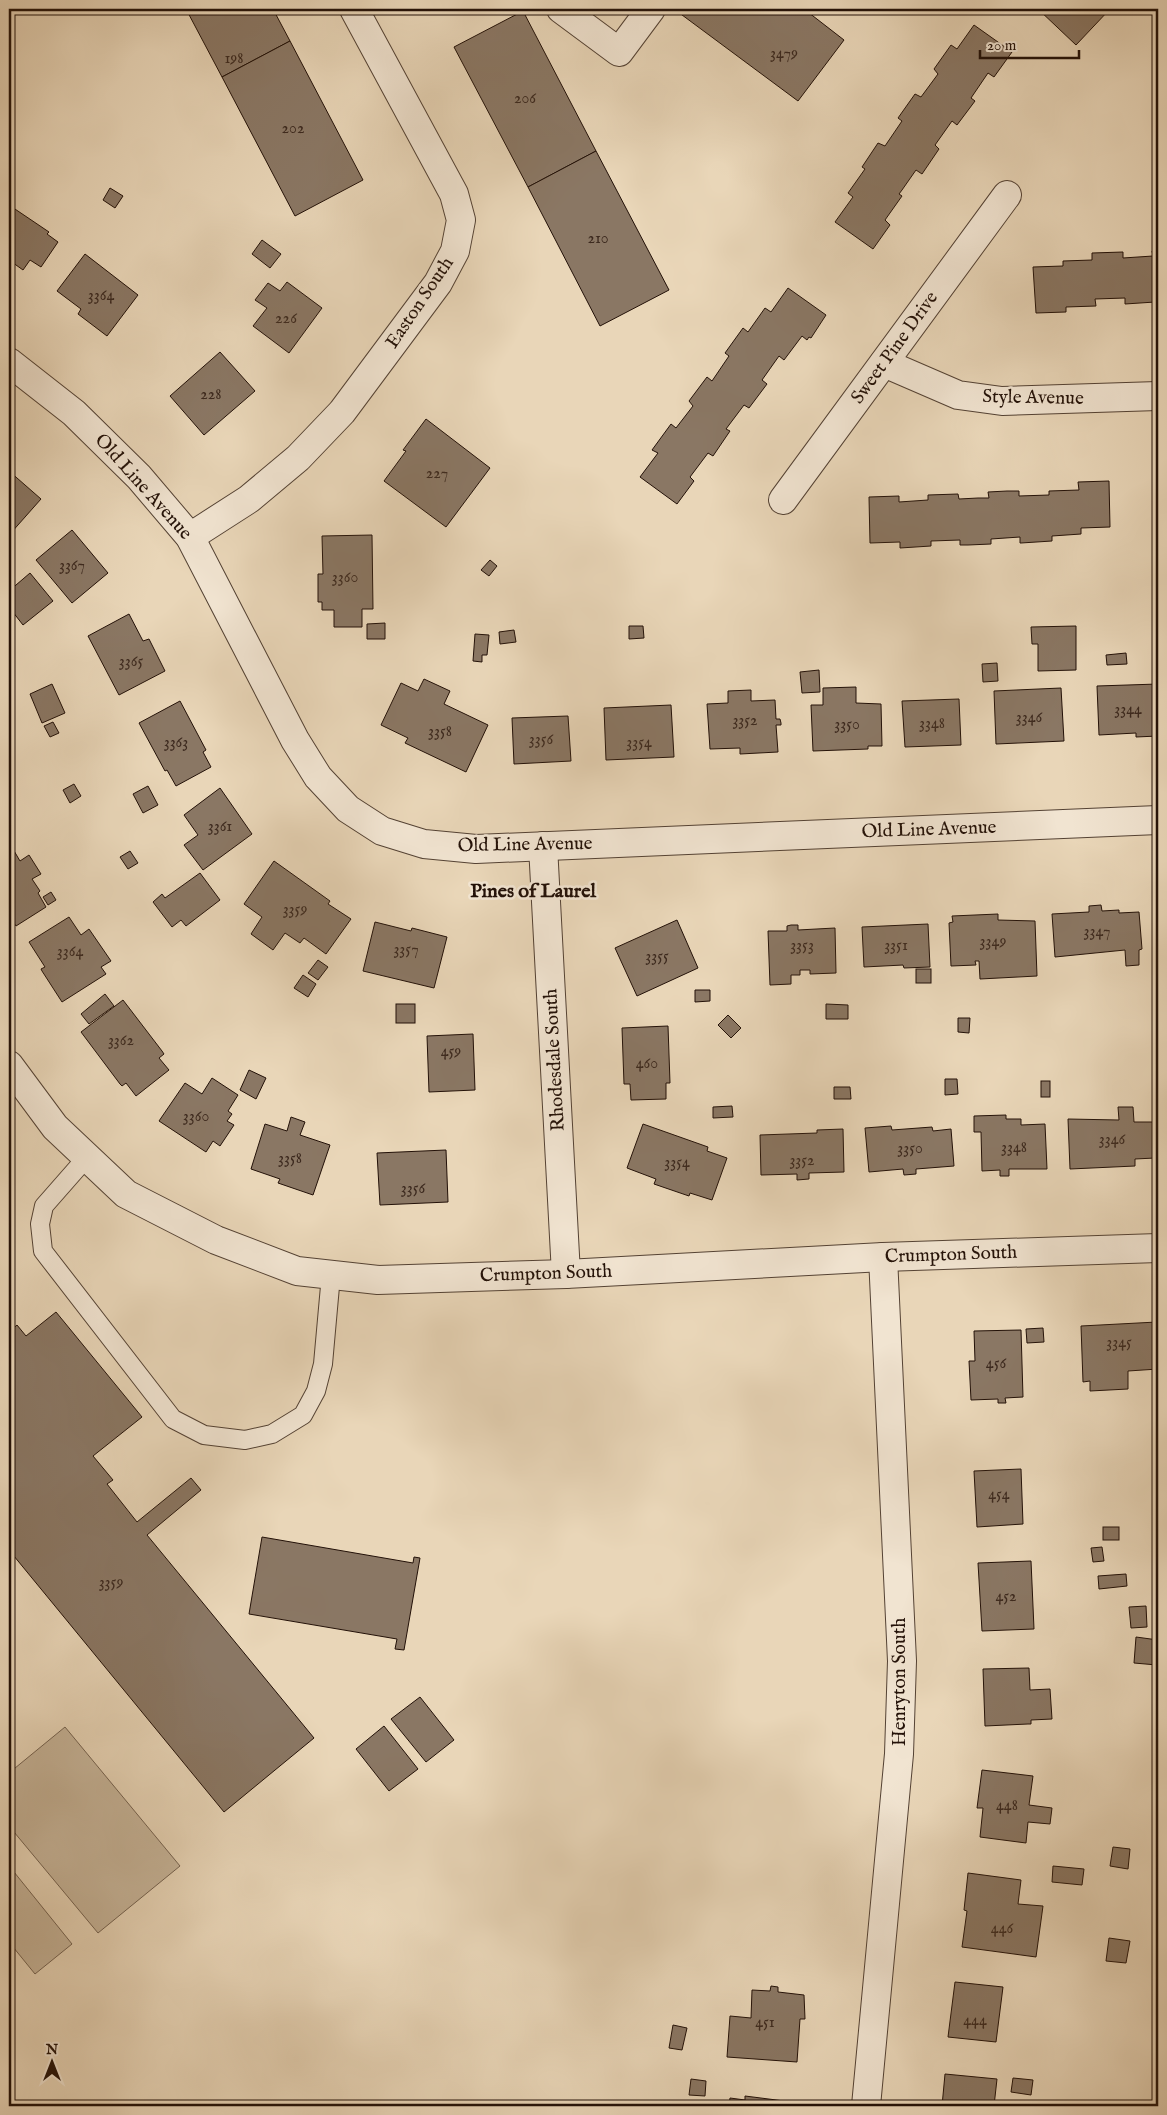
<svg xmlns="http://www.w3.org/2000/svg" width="1167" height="2115" font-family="'IM FELL English',serif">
<rect width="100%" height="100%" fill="#e9d6b8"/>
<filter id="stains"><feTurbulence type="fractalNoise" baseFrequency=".004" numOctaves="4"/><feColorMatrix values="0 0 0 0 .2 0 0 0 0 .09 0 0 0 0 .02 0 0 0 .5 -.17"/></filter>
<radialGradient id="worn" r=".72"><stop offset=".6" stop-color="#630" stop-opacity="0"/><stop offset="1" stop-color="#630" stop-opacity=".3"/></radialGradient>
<g fill="#c7b59a" stroke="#756351">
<path d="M65,1727L180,1866L98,1933L9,1826V1773Z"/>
<path d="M14,1872L72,1944L35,1974L9,1942V1877Z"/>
</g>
<g fill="#8a7764" stroke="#231108">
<path d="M186,9H273L290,41L222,77Z"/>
<path d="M674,9H804L844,40L798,101Z"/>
<path d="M1038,9H1110L1076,45Z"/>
<path d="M523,11L596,151L528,187L454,47Z"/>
<path d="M974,25L1012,52L994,77L988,73L971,98L975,101L957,125L952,121L935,145L939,149L922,174L916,170L902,190L899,194L902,196L885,220L890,225L873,249L835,222L853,197L848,193L865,169L862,167L878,143L885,146L902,121L898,118L915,94L921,97L938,74L934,69L951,45L957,49Z"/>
<path d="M290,41L363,180L295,216L222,77Z"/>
<path d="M596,151L669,290L600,326L528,187Z"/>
<path d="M110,188L123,196L115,208L103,200Z"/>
<path d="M9,205L49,232L47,234L58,242L41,267L30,260L23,270L9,260Z"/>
<path d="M262,240L281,254L270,268L252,254Z"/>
<path d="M1158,250V297H1155V302L1125,304V298L1095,299L1096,306L1066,307V312L1036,313L1033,267L1063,266V261L1092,260V253L1123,252V258L1153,256L1152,251Z"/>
<path d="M85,254L138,295L107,336L78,314L81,309L57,291Z"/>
<path d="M287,282L322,308L289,353L253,326L267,308L255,300L268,283L280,291Z"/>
<path d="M788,288L826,315L811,338L809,337L807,340L802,336L784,360L779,356L762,380L767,384L749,408L744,405L726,429L730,431L713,456L708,453L690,477L694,481L677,504L640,477L658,453L652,450L671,424L676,428L693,406L689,401L707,377L712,381L729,356L725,353L743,328L748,332L765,308L771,312Z"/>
<path d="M220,352L255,391L204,435L170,396Z"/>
<path d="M426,419L490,468L446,527L384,481L406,451L403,450Z"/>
<path d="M9,471L41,499L10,534L9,533Z"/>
<path d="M1109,481L1110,527L1081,528V534L1052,536V541L1021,543H1020V537L991,539V544L968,545H960V540L931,541V546L900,548V542L870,543L869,497L899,496V502L928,500V495L958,494L959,499L978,498H989L988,492L1007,491H1019V496L1049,495V491L1079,490L1078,482Z"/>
<path d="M72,530L108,573L72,603L36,560Z"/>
<path d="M372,535L373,609H362V627H334V610H322V602H318V574H323L322,536Z"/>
<path d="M490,560L497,566L489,576L481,570Z"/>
<path d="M30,573L53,601L23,625L9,607V591Z"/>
<path d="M129,614L143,641L149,639L165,671L119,695L88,636Z"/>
<path d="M385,623V639H367V624Z"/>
<path d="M629,626H643L644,638L629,639Z"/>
<path d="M1076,626V670L1038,671V644H1032L1031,627Z"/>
<path d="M514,630L516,642L500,644L499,632Z"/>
<path d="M475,634L489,635L487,655H482V662L473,661Z"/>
<path d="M1126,653L1127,664L1107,665L1106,655Z"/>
<path d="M997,663L998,681L983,682L982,664Z"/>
<path d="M819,670L820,692L802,693L800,672Z"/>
<path d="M424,679L450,691L444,704L488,725L466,772L405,743L408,738L381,725L401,683L418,691Z"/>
<path d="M52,684L65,713L42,723L30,694Z"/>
<path d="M1158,684V736L1136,737V733L1099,735L1097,686Z"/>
<path d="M856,687V703L881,704L882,746H868V749L813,751L811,705H823V688Z"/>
<path d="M1061,688L1064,741L996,744L994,691Z"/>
<path d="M751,690V701L775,700L776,719H780L781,723V725H776L778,752L740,754V748L710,749L707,704L728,703V691Z"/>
<path d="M959,699L961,745L905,747L902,701Z"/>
<path d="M180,701L206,750L203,752L211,767L176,786L167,770L165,771L139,723Z"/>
<path d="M671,705L674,757L606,760L604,708Z"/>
<path d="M568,716L571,761L514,764L512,718Z"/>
<path d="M53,722L59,733L50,737L44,726Z"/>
<path d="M74,784L81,796L70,803L63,790Z"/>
<path d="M148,786L158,805L143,813L133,794Z"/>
<path d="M220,788L252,834L203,870L184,845L198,835L184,815Z"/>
<path d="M10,844L20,861L29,855L41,874L32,879L40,891L38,893L46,907L16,926L9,915Z"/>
<path d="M130,851L138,863L128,869L120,857Z"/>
<path d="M274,861L330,901L328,904L351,919L326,954L304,938L300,943L285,933L273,950L251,934L262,917L244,904Z"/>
<path d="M200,873L220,900L186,926L181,920L172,927L153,902L162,894L165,898Z"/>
<path d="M51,892L56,900L48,905L43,897Z"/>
<path d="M1101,905L1102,911L1119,910V913L1139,912L1142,949L1139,950V965L1126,966L1125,950L1055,957L1052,914L1089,912V906Z"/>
<path d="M998,914V920L1035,921L1037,976L980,979L979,961H975L976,965L951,966L949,923L953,922L952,916Z"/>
<path d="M69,917L81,935L89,929L111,961L101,967L106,974L62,1002L42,971L41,969L45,967L29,942Z"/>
<path d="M677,920L698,968L637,996L615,948Z"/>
<path d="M375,922L411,931L412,928L447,937L434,988L363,971Z"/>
<path d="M928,924L930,967L904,968L903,965L864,967L862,927Z"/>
<path d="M791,925H798V930L835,928L836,973L810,974V970H800V975H791V984L770,985L768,931H787V926Z"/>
<path d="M318,960L328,967L318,980L308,973Z"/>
<rect x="916" y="969" width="15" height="14"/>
<path d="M303,975L316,984L308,997L294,988Z"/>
<path d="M695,990H710V1001L695,1002Z"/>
<path d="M105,994L114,1006L89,1024L81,1014Z"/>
<path d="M123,1000L162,1051L164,1054L159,1058L169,1070L136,1096L126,1083L122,1086L120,1084L81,1032Z"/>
<rect x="396" y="1004" width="19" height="19"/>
<path d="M826,1004L848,1005V1019H826Z"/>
<path d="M728,1015L741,1028L731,1038L718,1025Z"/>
<path d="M958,1018H970L969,1033L958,1032Z"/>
<path d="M668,1026L670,1083H666V1099L631,1100L630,1084H624L622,1028Z"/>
<path d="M473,1034L475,1090L429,1092L427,1036Z"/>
<path d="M249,1070L266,1078L256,1099L240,1090Z"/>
<path d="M212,1078L238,1095L228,1111L232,1114L227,1121L234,1125L220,1146L213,1141L206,1152L159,1121L185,1083L202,1094Z"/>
<path d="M945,1079H957L958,1094L945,1095Z"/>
<rect x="1041" y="1081" width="9" height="16"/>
<path d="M834,1087H850L851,1099H834Z"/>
<path d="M732,1106L733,1117L713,1118V1107Z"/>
<path d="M1118,1107H1133L1134,1122H1153L1155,1158L1135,1159V1166L1070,1169L1068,1119L1119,1120Z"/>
<path d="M1006,1115V1119H1021V1125L1045,1124L1047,1169H1009V1176H1000V1170L982,1171L981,1132H974V1116Z"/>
<path d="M291,1117L305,1122L300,1135L330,1145L313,1195L278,1183L280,1179L251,1169L265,1124L287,1131Z"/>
<path d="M643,1124L708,1147L707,1151L727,1158L712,1200L690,1193L689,1196L654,1184L656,1179L627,1168Z"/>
<path d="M891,1126L892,1130L932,1127L933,1131L951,1129L954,1166L916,1169V1174L904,1175L903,1169L869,1172L865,1128Z"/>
<path d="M843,1129L844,1172L809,1173V1179L797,1180V1174L761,1175L760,1135L817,1133V1130Z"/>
<path d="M446,1150L448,1202L380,1205L377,1153Z"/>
<path d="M56,1312L142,1417L93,1456L113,1480L107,1484L137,1522L191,1478L201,1490L147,1535L314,1738L224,1812L9,1550V1332L17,1325L26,1336Z"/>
<path d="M1157,1322L1158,1369L1128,1371V1389L1090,1391V1381L1083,1382L1081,1326Z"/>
<path d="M1043,1328L1044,1342L1027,1343L1026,1329Z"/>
<path d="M1021,1330L1023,1397L1005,1398L1006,1403H998V1399L971,1400L969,1361H975L974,1331Z"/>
<path d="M1021,1469L1023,1524L977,1527L974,1471Z"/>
<rect x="1103" y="1527" width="16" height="13"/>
<path d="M262,1537L413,1563L414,1557L420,1558L404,1650L395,1649L397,1639L249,1614Z"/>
<path d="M1102,1547L1104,1561L1093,1562L1091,1548Z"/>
<path d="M1031,1561L1034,1629L982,1631L978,1563Z"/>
<path d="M1126,1574L1127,1586L1099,1589L1098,1576Z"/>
<path d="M1146,1606L1147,1627L1131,1628L1129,1607Z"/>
<path d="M1136,1637L1158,1640L1157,1665L1134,1663Z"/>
<path d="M1029,1668L1030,1690L1050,1689L1052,1719L1031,1720V1724H1028L985,1726L983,1669Z"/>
<path d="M420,1697L454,1740L426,1762L391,1719Z"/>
<path d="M384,1726L418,1769L389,1791L356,1749Z"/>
<path d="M982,1770L1033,1776L1029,1805L1052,1808L1050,1824L1028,1822L1026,1843L980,1837L983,1808H977Z"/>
<path d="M1113,1847L1130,1849L1128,1869L1110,1866Z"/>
<path d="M1053,1866L1084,1869L1082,1885L1052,1882Z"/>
<path d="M968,1873L1021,1880L1018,1904L1043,1906L1036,1957L962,1947L967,1911L964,1910Z"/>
<path d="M1109,1938L1130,1941L1126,1963L1106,1961Z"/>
<path d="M955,1982L1003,1987L996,2042L948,2037Z"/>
<path d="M771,1986L778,1987V1992L804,1995L805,2019H800L797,2062L727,2057L730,2016L751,2018L752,1990L770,1991Z"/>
<path d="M673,2025L687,2028L682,2050L669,2048Z"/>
<path d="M945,2074L997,2079L994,2106H942Z"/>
<path d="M1013,2078L1033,2080L1031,2095L1011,2092Z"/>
<path d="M691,2079L706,2081L705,2096L689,2095Z"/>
<path d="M745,2096L792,2102V2106H729L730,2098L745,2100Z"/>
</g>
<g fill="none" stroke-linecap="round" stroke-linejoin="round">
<defs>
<path id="lane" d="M87,1157L44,1206L40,1224L43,1251L173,1419L204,1435L245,1440L272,1434L303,1415L316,1391L323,1364L331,1275"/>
<g id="street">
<path d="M561,9L619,52L651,9"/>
<path d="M9,362L74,413L139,477L190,537L295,740L318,777L348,809L382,831L424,844L476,849L1158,820"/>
<path d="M884,363L958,395L1002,401L1158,396"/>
<path d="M783,500L1007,195"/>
<path d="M190,537L249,499L298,458L342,412L438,283L455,251L461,220L454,194L354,9"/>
<path d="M543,846L566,1274"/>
<path d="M9,1065L55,1127L126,1194L216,1240L297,1271L378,1280L566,1274L883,1257L1158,1248"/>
<path d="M866,2106L899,1754L902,1661L883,1257"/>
</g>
</defs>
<use href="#lane" stroke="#544234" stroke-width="20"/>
<use href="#street" stroke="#544234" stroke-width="30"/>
<use href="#lane" stroke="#f1e4d1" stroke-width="18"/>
<use href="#street" stroke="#f1e4d1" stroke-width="28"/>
</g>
<g text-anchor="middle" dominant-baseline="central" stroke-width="5" stroke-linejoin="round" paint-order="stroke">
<g font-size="16" fill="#3d2a1f">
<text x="784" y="54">3479</text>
<text x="234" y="59">198</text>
<text x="525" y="99">206</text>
<text x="293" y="129">202</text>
<text x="598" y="239">210</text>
<text x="101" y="296">3364</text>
<text x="286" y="319">226</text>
<text x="211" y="395">228</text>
<text x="437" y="474">227</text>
<text x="72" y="566">3367</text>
<text x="345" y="578">3360</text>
<text x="131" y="662">3365</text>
<text x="1128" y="710">3344</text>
<text x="1029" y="718">3346</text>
<text x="745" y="721">3352</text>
<text x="932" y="724">3348</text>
<text x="847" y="725">3350</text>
<text x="440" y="732">3358</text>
<text x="541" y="740">3356</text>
<text x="176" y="743">3363</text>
<text x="639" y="743">3354</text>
<text x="220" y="827">3361</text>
<text x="295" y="910">3359</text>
<text x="1097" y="932">3347</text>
<text x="993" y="942">3349</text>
<text x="802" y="946">3353</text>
<text x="896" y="946">3351</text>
<text x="406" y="950">3357</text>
<text x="70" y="952">3364</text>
<text x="657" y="957">3355</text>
<text x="121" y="1041">3362</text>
<text x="451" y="1052">459</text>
<text x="647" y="1064">460</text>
<text x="196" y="1117">3360</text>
<text x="1112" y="1140">3346</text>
<text x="1014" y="1148">3348</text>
<text x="910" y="1149">3350</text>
<text x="290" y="1159">3358</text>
<text x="802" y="1161">3352</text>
<text x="677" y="1163">3354</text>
<text x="413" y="1189">3356</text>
<text x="1119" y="1343">3345</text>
<text x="996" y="1364">456</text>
<text x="999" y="1495">454</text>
<text x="111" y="1583">3359</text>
<text x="1006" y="1597">452</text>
<text x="1007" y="1806">448</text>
<text x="1002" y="1929">446</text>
<text x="975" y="2021">444</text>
<text x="765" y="2023">451</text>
</g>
<g font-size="19" fill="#231108" stroke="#f1e4d1">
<text transform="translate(420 303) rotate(-56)">Easton South</text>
<text transform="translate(895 348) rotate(-54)">Sweet Pine Drive</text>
<text transform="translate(1033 398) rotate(1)">Style Avenue</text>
<text transform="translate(143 487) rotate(48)">Old Line Avenue</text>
<text transform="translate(929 830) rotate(-2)">Old Line Avenue</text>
<text transform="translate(525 845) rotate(-1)">Old Line Avenue</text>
<text transform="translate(555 1060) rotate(-93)">Rhodesdale South</text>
<text transform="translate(951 1255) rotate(-2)">Crumpton South</text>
<text transform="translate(546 1274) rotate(-2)">Crumpton South</text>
<text transform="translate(900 1682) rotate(-90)">Henryton South</text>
</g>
<g font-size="20" font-weight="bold" fill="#231108" stroke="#f1e4d1">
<text x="533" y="891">Pines of Laurel</text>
</g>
</g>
<rect width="1167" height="2115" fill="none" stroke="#e9d6b8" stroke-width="30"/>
<rect x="10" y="10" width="1147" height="2095" fill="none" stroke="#231108" stroke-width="2.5"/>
<rect x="15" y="15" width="1137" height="2085" fill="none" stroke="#231108"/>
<g transform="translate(52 2062)" stroke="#f1e4d1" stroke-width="4" paint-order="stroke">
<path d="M0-4L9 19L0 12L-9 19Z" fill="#231108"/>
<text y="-8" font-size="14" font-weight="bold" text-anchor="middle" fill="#231108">N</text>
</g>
<path d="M980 50v8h99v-8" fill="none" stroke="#231108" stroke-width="2.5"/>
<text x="987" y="50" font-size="15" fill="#231108" stroke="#f1e4d1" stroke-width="4" paint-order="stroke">20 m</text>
<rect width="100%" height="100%" filter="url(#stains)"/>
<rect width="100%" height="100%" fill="url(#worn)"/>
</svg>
